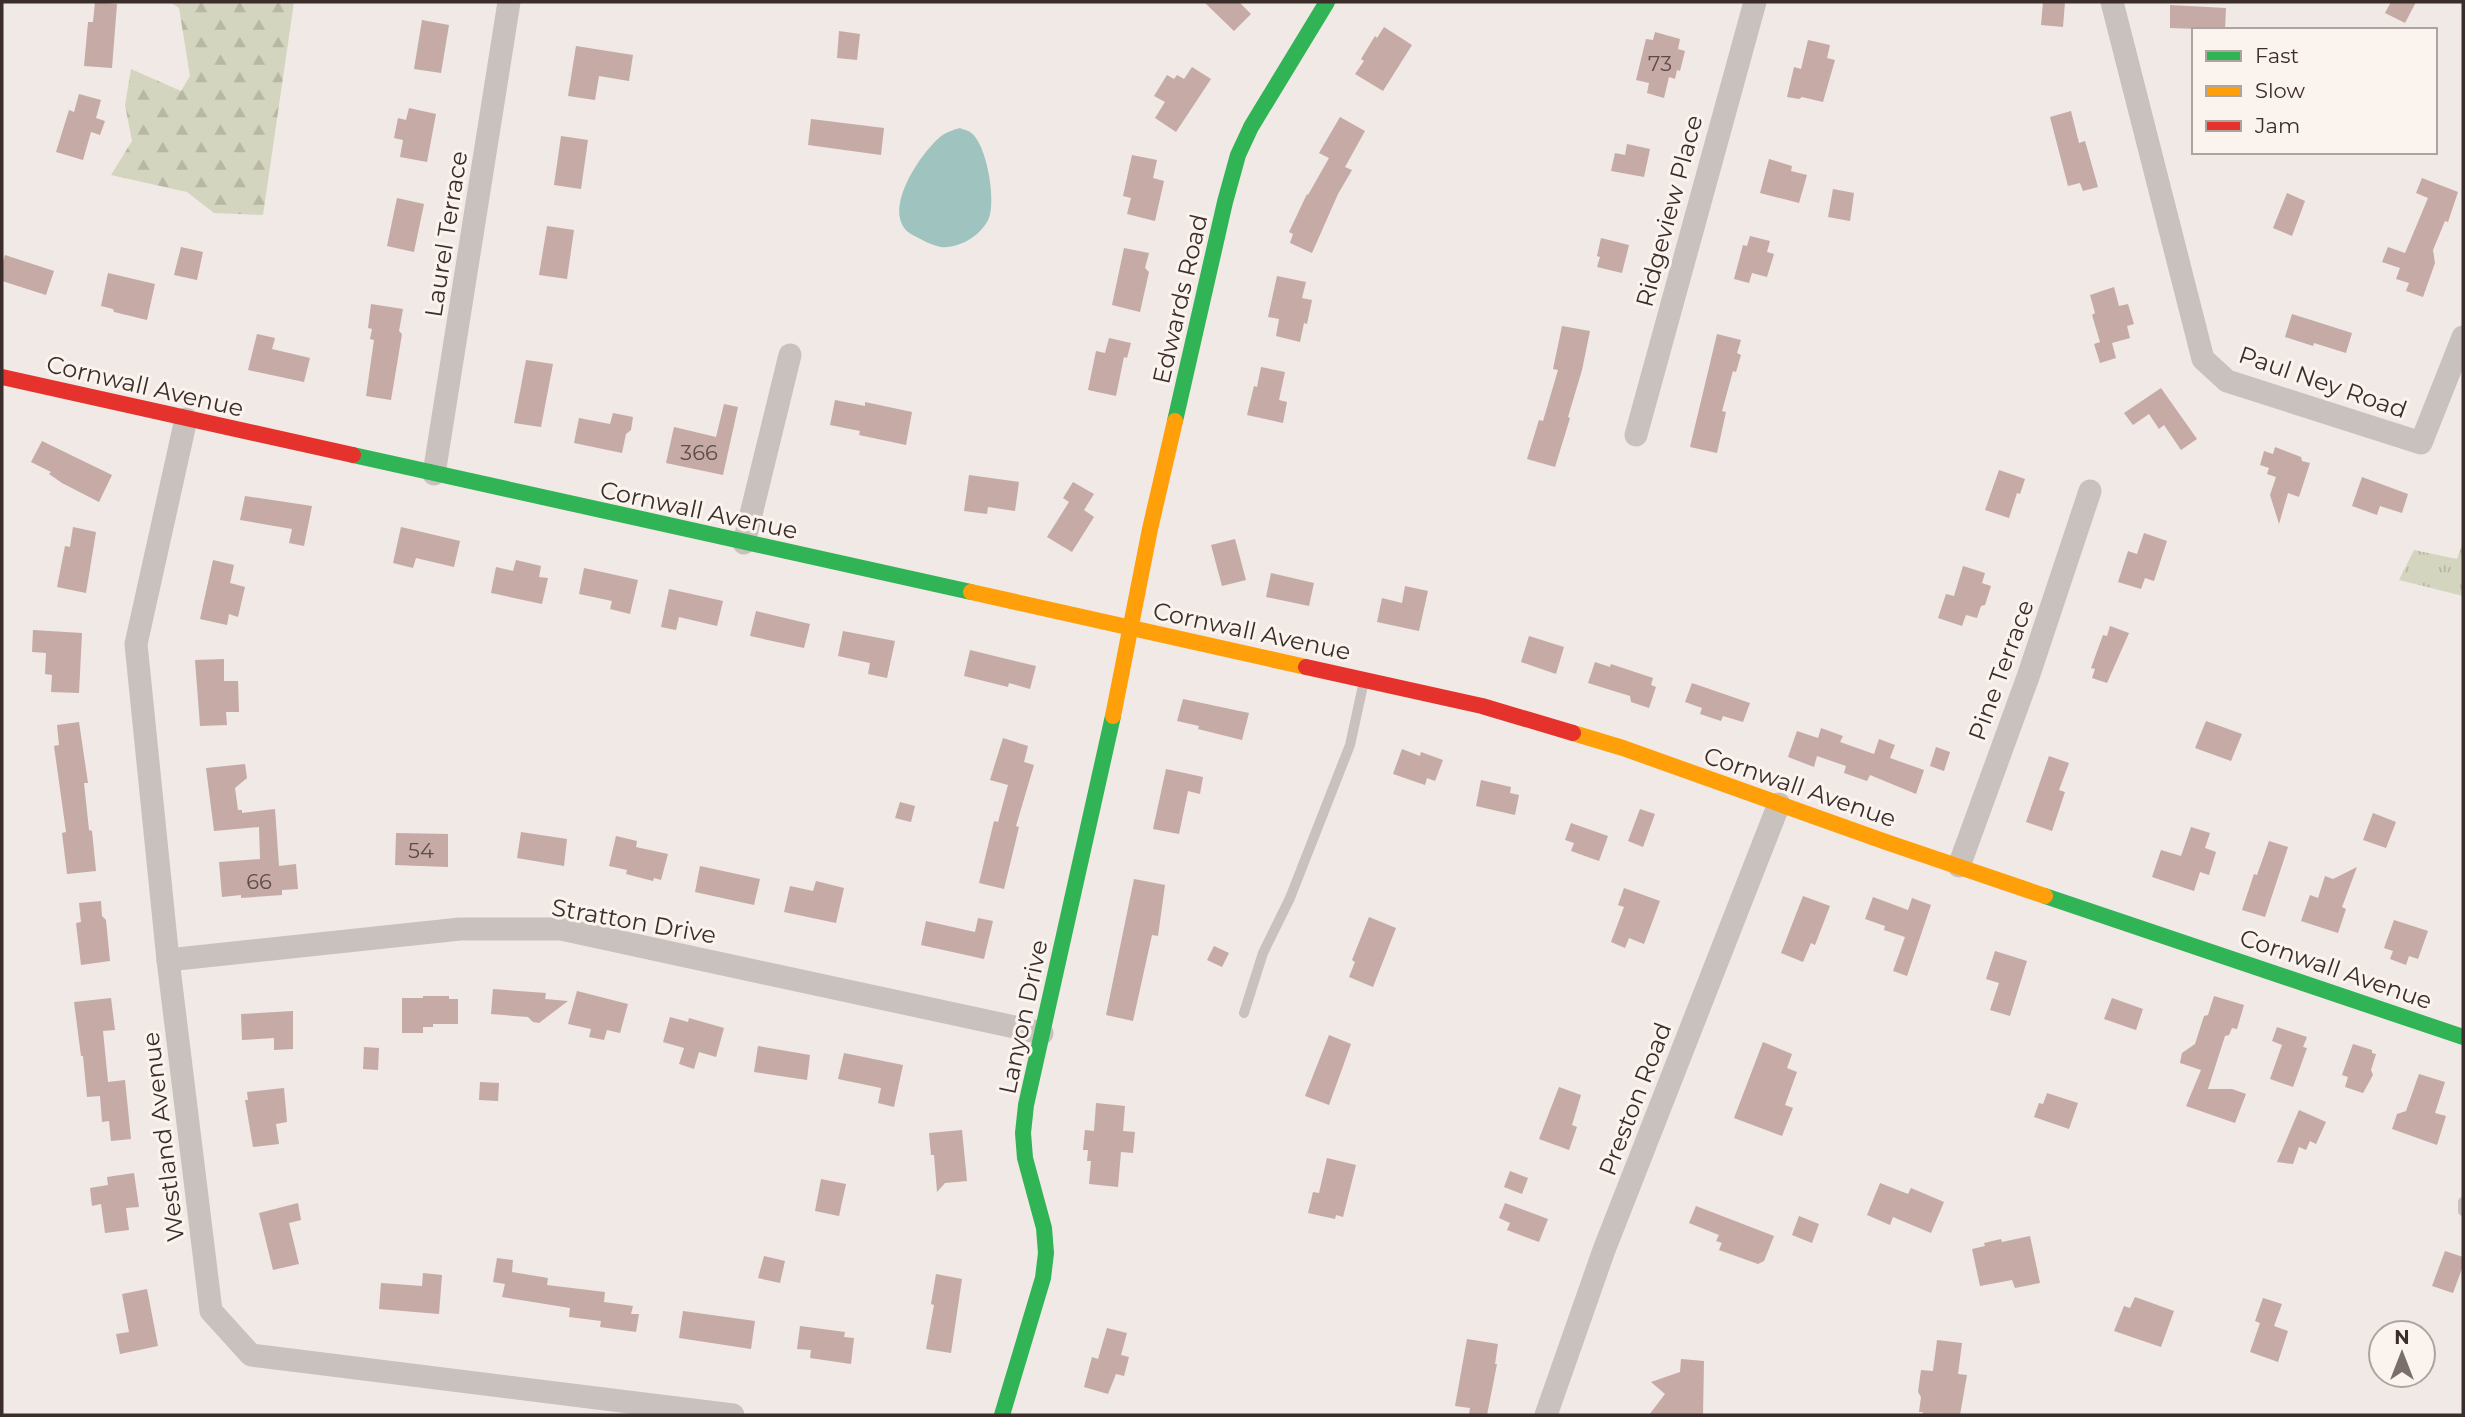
<svg xmlns="http://www.w3.org/2000/svg" width="2465" height="1417" font-family="Montserrat,sans-serif">
<defs>
<pattern id="grass-tufts" width="24" height="20" patternUnits="userSpaceOnUse" patternTransform="scale(1.75)"><rect width="24" height="20" fill="#d4d5be"/><path d="M3 7l-1-3M5 7V3M7 7l1-3M15 17l-1-3M17 17v-4M19 17l1-3" fill="none" stroke="#b7b7a3"/></pattern>
<pattern id="forest-firs" width="22" height="20" patternUnits="userSpaceOnUse" patternTransform="scale(1.75)"><rect width="22" height="20" fill="#d4d5be"/><path d="M5 1l3.5 6h-7zM16 11l3.5 6h-7z" fill="#b7b7a3"/></pattern>
</defs>
<rect width="100%" height="100%" fill="#f0e9e5"/>
<path fill="url(#grass-tufts)" d="M2463,542V596L2399,580L2414,550L2457,559Z"/>
<path fill="url(#forest-firs)" d="M170,2H294L263,215L214,213L187,192L111,175L132,141L125,105L131,69L181,91L190,76L179,8Z"/>
<path fill="#9fc4bf" d="M960,128C962,129 969,131 970,132C987,143 996,200 989,218C982,235 959,249 941,247C933,246 918,238 911,234C879,213 921,153 940,137C946,132 953,130 960,128Z"/>
<g fill="#c5aaa6">
<path d="M95,2L117,4L112,68L84,66L88,22H93Z"/>
<path d="M1204,2H1239L1251,14L1234,31Z"/>
<path d="M2043,2H2065L2063,27L2041,25Z"/>
<path d="M2391,2H2416L2405,23L2385,13Z"/>
<path d="M2170,5L2226,8L2225,30L2170,28Z"/>
<path d="M422,20L449,25L441,73L414,69Z"/>
<path d="M1384,27L1412,45L1383,91L1355,74L1364,61L1361,59L1375,36L1377,38Z"/>
<path d="M839,31L860,34L857,60L837,58Z"/>
<path d="M1655,32L1680,39L1678,49L1685,51L1680,71L1677,70L1675,79L1669,77L1664,98L1647,93L1649,83L1636,80L1646,39L1653,40Z"/>
<path d="M1808,40L1830,45L1827,58L1835,60L1823,102L1802,97L1799,99L1787,97L1794,67L1801,69Z"/>
<path d="M576,46L633,55L629,81L599,76L595,100L568,96Z"/>
<path d="M1192,67L1211,79L1176,132L1155,118L1165,102L1154,96L1167,75L1174,79L1177,75L1184,79Z"/>
<path d="M79,94L101,100L96,118L105,121L100,135L91,132L83,160L56,152L69,110L74,112Z"/>
<path d="M409,108L436,114L427,162L400,157L403,140L394,138L398,118L406,120Z"/>
<path d="M2071,111L2079,143L2085,141L2098,187L2083,191L2080,183L2068,186L2050,117Z"/>
<path d="M1340,117L1365,131L1345,167L1352,170L1338,194L1312,253L1290,243L1293,234L1289,232L1307,194L1308,195L1329,158L1319,153Z"/>
<path d="M811,119L884,128L881,155L808,145Z"/>
<path d="M561,136L588,140L581,189L554,185Z"/>
<path d="M1627,144L1650,149L1644,177L1611,171L1615,153L1625,155Z"/>
<path d="M1132,155L1157,160L1153,178L1164,181L1155,221L1127,214L1131,198L1123,196Z"/>
<path d="M1769,159L1792,166L1791,171L1807,175L1799,203L1760,193Z"/>
<path d="M2422,178L2458,192L2448,222L2445,221L2433,250L2435,263L2423,297L2406,291L2409,283L2396,279L2400,268L2382,262L2388,247L2405,253L2428,198L2416,193Z"/>
<path d="M1833,189L1854,193L1850,221L1828,217Z"/>
<path d="M2287,193L2305,201L2292,236L2273,228Z"/>
<path d="M397,198L424,204L414,252L387,246Z"/>
<path d="M547,226L574,230L567,279L539,275Z"/>
<path d="M1750,236L1770,241L1767,252L1774,254L1767,277L1752,273L1749,283L1734,279L1743,245L1747,246Z"/>
<path d="M1601,238L1629,245L1622,273L1597,267L1600,257L1597,256Z"/>
<path d="M181,247L203,252L197,280L174,275Z"/>
<path d="M1124,248L1149,253L1145,268L1149,272L1140,312L1112,305Z"/>
<path d="M5,255L54,271L46,295L2,281V265Z"/>
<path d="M108,273L155,284L147,320L114,312L113,309L101,306Z"/>
<path d="M1277,276L1306,282L1302,298L1312,300L1307,324L1304,323L1300,342L1276,336L1279,319L1268,317Z"/>
<path d="M2114,287L2119,306L2128,304L2134,324L2127,326L2130,338L2112,343L2116,358L2100,363L2094,344L2100,342L2092,315L2095,313L2090,295Z"/>
<path d="M371,304L403,309L399,331L402,334L391,400L366,396L374,340L370,339L372,329L368,328Z"/>
<path d="M2292,314L2352,333L2346,353L2314,343L2313,346L2285,337Z"/>
<path d="M1562,326L1590,331L1582,370L1568,417L1570,418L1555,467L1527,459L1539,420L1543,421L1558,370L1553,369Z"/>
<path d="M257,334L275,338L272,349L310,358L304,382L248,370Z"/>
<path d="M1717,334L1741,340L1737,353L1741,355L1736,372L1733,371L1722,411L1726,412L1717,453L1690,447Z"/>
<path d="M1109,338L1131,343L1127,358L1124,357L1116,396L1088,390L1096,351L1105,353Z"/>
<path d="M526,360L553,364L541,427L514,423Z"/>
<path d="M1261,367L1285,372L1279,400L1287,402L1283,423L1247,415L1254,386L1257,387Z"/>
<path d="M2161,388L2197,439L2181,450L2164,425L2159,429L2149,414L2133,425L2124,413Z"/>
<path d="M835,400L865,406V402L912,412L906,445L859,435L860,431L830,425Z"/>
<path d="M724,404L738,407L723,475L666,463L674,427L716,437Z"/>
<path d="M613,413L633,417L631,430L626,434L622,453L574,443L579,418L610,424Z"/>
<path d="M42,441L112,475L99,502L62,483L49,474L51,472L31,462Z"/>
<path d="M2275,447L2301,457L2302,461L2310,463L2299,497L2288,493L2279,524L2270,495L2276,477L2267,474L2269,468L2260,465L2264,451L2273,454Z"/>
<path d="M1999,470L2025,479L2020,494L2017,493L2009,518L1985,510Z"/>
<path d="M969,475L1019,482L1015,511L988,507L987,514L964,511Z"/>
<path d="M2362,477L2408,494L2402,513L2380,506L2377,515L2352,506Z"/>
<path d="M1073,482L1094,494L1084,510L1094,517L1072,552L1047,537L1069,502L1063,498Z"/>
<path d="M245,496L312,506L304,546L289,543L292,529L240,520Z"/>
<path d="M73,527L96,532L86,593L57,587L65,546L70,547Z"/>
<path d="M401,527L460,541L454,567L416,558L413,568L393,563Z"/>
<path d="M2144,533L2167,541L2154,581L2145,578L2141,589L2118,582L2128,551L2137,554Z"/>
<path d="M1235,539L1246,580L1222,586L1211,545Z"/>
<path d="M213,560L234,565L230,583L245,587L238,617L229,614L227,625L200,619Z"/>
<path d="M516,560L541,566L539,577L548,578L542,604L491,593L496,567L513,571Z"/>
<path d="M1963,566L1985,573L1982,583L1991,586L1985,605L1981,606L1977,618L1966,615L1962,626L1938,618L1946,594L1954,596Z"/>
<path d="M584,568L638,580L630,614L610,609L612,601L579,594Z"/>
<path d="M1271,573L1314,583L1309,606L1266,597Z"/>
<path d="M1405,586L1428,591L1419,631L1377,622L1382,598L1402,603Z"/>
<path d="M669,589L723,601L717,626L679,617L676,630L661,627Z"/>
<path d="M756,611L810,624L804,648L750,636Z"/>
<path d="M2110,626L2129,633L2107,683L2092,678L2095,669L2091,668L2103,635L2107,636Z"/>
<path d="M33,630L82,633L79,693L51,692L52,675L45,674L46,653L32,652Z"/>
<path d="M843,631L895,641L887,678L868,674L870,663L838,656Z"/>
<path d="M1529,636L1564,647L1556,674L1521,662Z"/>
<path d="M970,650L1036,666L1030,689L1009,683L1008,687L964,676Z"/>
<path d="M224,659V681H238L239,712H226L227,725L200,726L195,660Z"/>
<path d="M1595,662L1610,667L1611,664L1653,678L1651,685L1656,687L1649,708L1631,702L1630,696L1588,683Z"/>
<path d="M1692,683L1750,703L1743,722L1723,716L1721,721L1700,714L1702,708L1685,702Z"/>
<path d="M1183,699L1249,713L1242,740L1198,729L1199,726L1177,721Z"/>
<path d="M2206,721L2242,734L2231,761L2195,748Z"/>
<path d="M79,722L88,783H84L89,830L92,831L96,871L67,874L62,833L66,832L54,746L59,745L57,725Z"/>
<path d="M1821,728L1843,736L1840,742L1874,754L1879,739L1895,745L1890,758L1924,770L1916,794L1870,775L1867,781L1844,773L1846,766L1817,756L1814,767L1788,757L1797,731L1818,738Z"/>
<path d="M1003,738L1028,746L1024,762L1034,765L1016,826L1019,827L1004,889L979,883L994,821L998,822L1008,785L990,780Z"/>
<path d="M1936,747L1950,752L1944,771L1930,766Z"/>
<path d="M1402,749L1420,756L1421,752L1443,760L1435,781L1427,778L1425,785L1393,774Z"/>
<path d="M2049,756L2069,763L2059,790L2065,792L2052,831L2026,822Z"/>
<path d="M245,764L247,778L235,788L238,810H242V813L275,809L279,866L296,864L298,889L282,890V895L241,898V895L222,897L219,862L260,859L259,827L214,831L206,768Z"/>
<path d="M1166,769L1203,777L1200,794L1188,791L1179,834L1153,829Z"/>
<path d="M1481,780L1511,787L1510,793L1519,795L1515,815L1476,806Z"/>
<path d="M900,802L915,806L911,822L895,818Z"/>
<path d="M1640,809L1655,814L1643,847L1628,841Z"/>
<path d="M2373,813L2396,822L2386,848L2363,840Z"/>
<path d="M1571,823L1608,836L1599,861L1571,851L1574,843L1565,840Z"/>
<path d="M2191,827L2210,833L2205,848L2216,852L2209,875L2200,872L2194,891L2152,877L2161,850L2181,856Z"/>
<path d="M521,832L567,839L564,866L517,858Z"/>
<path d="M396,833L448,834V867L395,865Z"/>
<path d="M616,836L637,841L636,847L668,854L661,880L654,878L653,881L626,874L627,870L609,866Z"/>
<path d="M2269,841L2288,847L2265,917L2242,910L2254,874L2257,875Z"/>
<path d="M700,866L760,879L754,905L695,892Z"/>
<path d="M2357,867L2342,907L2346,909L2338,933L2301,921L2310,895L2318,898L2325,876L2333,879Z"/>
<path d="M1134,879L1165,885L1158,936L1152,935L1133,1021L1106,1015Z"/>
<path d="M816,881L844,888L836,923L784,912L790,886L813,891Z"/>
<path d="M1624,888L1660,901L1644,944L1629,938L1625,948L1611,942L1624,907L1618,905Z"/>
<path d="M1803,896L1830,906L1815,945L1811,943L1803,962L1781,953Z"/>
<path d="M1873,897L1908,910L1912,898L1931,905L1907,976L1893,971L1905,937L1884,930L1885,926L1865,919Z"/>
<path d="M101,901L102,916L106,920L110,961L81,965L76,923L81,922L79,903Z"/>
<path d="M1369,917L1396,928L1373,987L1349,977L1355,962L1352,960Z"/>
<path d="M978,918L993,921L984,959L921,945L926,921L975,932Z"/>
<path d="M2394,920L2428,931L2418,959L2409,956L2406,965L2390,959L2393,951L2384,948Z"/>
<path d="M1214,946L1229,953L1222,967L1207,960Z"/>
<path d="M1995,951L2027,961L2010,1016L1990,1010L1999,983L1986,979Z"/>
<path d="M493,989L546,993L545,999L568,1001L539,1023L533,1022L528,1017L491,1014Z"/>
<path d="M577,991L628,1004L620,1033L607,1030L604,1040L589,1037L591,1029L568,1024Z"/>
<path d="M423,996H449V999H458V1024H433V1027H423V1033H402V998H423Z"/>
<path d="M2214,996L2244,1005L2237,1029L2232,1028L2229,1035L2225,1036L2208,1089H2232L2246,1094L2235,1123L2186,1106L2201,1070L2180,1063L2182,1053L2195,1044L2204,1016L2208,1015Z"/>
<path d="M111,998L115,1030L103,1031L108,1082L125,1080L131,1139L111,1141L109,1121L102,1122L100,1096L87,1097L83,1056H81L74,1002Z"/>
<path d="M2112,998L2143,1009L2136,1030L2104,1019Z"/>
<path d="M293,1011V1049L274,1050V1038L242,1040L241,1014Z"/>
<path d="M670,1017L688,1022L689,1018L724,1028L716,1057L699,1052L694,1069L679,1064L684,1048L663,1042Z"/>
<path d="M2277,1027L2307,1037L2303,1047L2307,1048L2293,1087L2270,1079L2282,1045L2272,1041Z"/>
<path d="M1329,1035L1351,1044L1329,1105L1305,1096Z"/>
<path d="M1763,1042L1792,1054L1787,1068L1797,1072L1785,1105L1793,1108L1782,1136L1734,1118Z"/>
<path d="M2353,1044L2372,1050V1053L2376,1054L2371,1070L2373,1075L2363,1093L2345,1087L2348,1077L2342,1075Z"/>
<path d="M758,1046L810,1055L807,1080L754,1072Z"/>
<path d="M364,1047L379,1048L378,1070L363,1069Z"/>
<path d="M844,1053L903,1065L894,1107L878,1103L881,1088L838,1079Z"/>
<path d="M2419,1074L2445,1082L2435,1113L2446,1116L2437,1145L2392,1129L2397,1114L2406,1111Z"/>
<path d="M480,1082L499,1083L498,1101L479,1100Z"/>
<path d="M1559,1087L1581,1095L1572,1125L1577,1127L1569,1150L1539,1139Z"/>
<path d="M284,1088L287,1122L276,1124L279,1144L253,1147L245,1100H248L247,1092Z"/>
<path d="M2047,1093L2078,1103L2069,1129L2034,1117L2039,1103L2043,1104Z"/>
<path d="M1096,1103L1125,1106L1123,1131L1135,1132L1133,1153L1121,1152L1118,1187L1089,1184L1091,1161H1087L1088,1150H1083L1085,1130L1094,1131Z"/>
<path d="M2299,1110L2326,1122L2316,1144L2310,1141L2306,1150L2299,1147L2293,1164L2277,1162Z"/>
<path d="M962,1130L967,1181L945,1183L937,1192L934,1155H931L929,1133Z"/>
<path d="M1327,1158L1356,1165L1343,1217L1336,1215L1335,1219L1308,1213L1313,1192L1319,1193Z"/>
<path d="M1510,1171L1528,1178L1522,1194L1504,1187Z"/>
<path d="M134,1173L139,1207L126,1208L129,1230L105,1233L101,1204L92,1206L90,1188L108,1185L107,1177Z"/>
<path d="M821,1179L846,1184L839,1216L815,1211Z"/>
<path d="M1880,1183L1908,1194L1911,1188L1944,1202L1931,1233L1893,1217L1890,1225L1867,1215Z"/>
<path d="M298,1203L301,1220L289,1223L299,1264L273,1270L259,1213Z"/>
<path d="M1505,1203L1548,1219L1539,1242L1507,1230L1510,1223L1499,1218Z"/>
<path d="M1696,1206L1774,1236L1764,1261L1758,1264L1719,1250L1722,1243L1716,1241L1719,1235L1689,1223Z"/>
<path d="M1799,1216L1819,1224L1812,1243L1792,1235Z"/>
<path d="M2030,1236L2040,1283L2015,1288L2012,1280L1980,1286L1972,1249L1985,1246L1984,1243L2001,1239L2002,1242Z"/>
<path d="M2445,1251L2463,1257V1266L2453,1293L2432,1286Z"/>
<path d="M764,1256L785,1261L780,1283L758,1278Z"/>
<path d="M497,1258L513,1260L512,1272L548,1278L547,1285L605,1292L604,1302L633,1306L631,1314H639L636,1332L600,1327L601,1321L569,1317L570,1308L502,1297L505,1284L493,1282Z"/>
<path d="M423,1273L442,1275L439,1314L379,1309L381,1283L422,1286Z"/>
<path d="M936,1274L962,1279L951,1353L926,1349L934,1305L931,1304Z"/>
<path d="M147,1289L158,1346L120,1354L116,1334L129,1332L122,1294Z"/>
<path d="M2135,1297L2174,1311L2161,1347L2114,1331L2124,1306L2130,1308Z"/>
<path d="M2263,1298L2282,1304L2274,1326L2288,1331L2278,1362L2250,1352L2260,1323L2255,1321Z"/>
<path d="M683,1311L755,1321L751,1349L679,1338Z"/>
<path d="M800,1326L845,1332L844,1337L854,1338L851,1364L810,1358L811,1350L797,1349Z"/>
<path d="M1107,1328L1127,1333L1121,1355L1129,1357L1124,1376L1116,1374L1108,1394L1084,1387L1092,1357L1098,1359Z"/>
<path d="M1467,1339L1498,1344L1495,1364H1497L1487,1415H1469L1470,1408L1455,1406Z"/>
<path d="M1937,1340L1962,1343L1958,1374L1967,1375L1960,1415H1922L1923,1412H1919L1921,1397L1918,1392L1921,1370L1933,1371Z"/>
<path d="M1681,1359L1704,1361L1703,1415H1649L1665,1394L1651,1382L1680,1372Z"/>
</g>
<g fill="none" stroke-linecap="round" stroke-linejoin="round">
<g stroke="#c9c1bd" stroke-width="10">
<path d="M1244,1013L1263,953L1290,898L1350,745L1364,681"/>
<path d="M2463,1202V1211"/>
</g>
<g stroke="#c9c1bd" stroke-width="23">
<path d="M2112,2L2203,359L2227,381L2421,443L2463,337"/>
<path d="M186,419L136,644L168,960L211,1311L251,1355L733,1415"/>
<path d="M1636,435L1755,2"/>
<path d="M434,474L509,2"/>
<path d="M744,543L790,355"/>
<path d="M1959,866L2028,677L2090,491"/>
<path d="M168,960L460,929H561L1042,1033"/>
<path d="M1546,1415L1604,1250L1779,804"/>
</g>
<g stroke="#30b455" stroke-width="16">
<path d="M1175,421L1225,202L1238,155L1251,127L1327,2"/>
<path d="M353,455L971,592"/>
<path d="M2045,896L2463,1037"/>
<path d="M1002,1415L1043,1278L1046,1253L1044,1228L1025,1158L1023,1133L1026,1105L1113,716"/>
</g>
<g stroke="#ff9f0a" stroke-width="16">
<path d="M971,592L1306,667"/>
<path d="M1113,716L1150,529L1175,421"/>
<path d="M1573,733L1623,748L1886,842L2045,896"/>
</g>
<g stroke="#e5322d" stroke-width="16">
<path d="M2,377L353,455"/>
<path d="M1306,667L1482,706L1573,733"/>
</g>
</g>
<g text-anchor="middle" dominant-baseline="central" stroke-width="6" stroke-linejoin="round" paint-order="stroke">
<g font-size="21" fill="#5e4c49">
<text x="1660" y="63">73</text>
<text x="699" y="452">366</text>
<text x="421" y="850">54</text>
<text x="259" y="881">66</text>
</g>
<g font-size="24" fill="#3b2d2a" stroke="#fbf3ed">
<text transform="translate(1669 211) rotate(-75)">Ridgeview Place</text>
<text transform="translate(446 234) rotate(-81)">Laurel Terrace</text>
<text transform="translate(1180 299) rotate(-77)">Edwards Road</text>
<text transform="translate(2323 382) rotate(19)">Paul Ney Road</text>
<text transform="translate(145 386) rotate(13)">Cornwall Avenue</text>
<text transform="translate(699 510) rotate(12)">Cornwall Avenue</text>
<text transform="translate(1252 631) rotate(12)">Cornwall Avenue</text>
<text transform="translate(2001 670) rotate(-70)">Pine Terrace</text>
<text transform="translate(1800 787) rotate(19)">Cornwall Avenue</text>
<text transform="translate(634 921) rotate(10)">Stratton Drive</text>
<text transform="translate(2336 969) rotate(19)">Cornwall Avenue</text>
<text transform="translate(1023 1017) rotate(-78)">Lanyon Drive</text>
<text transform="translate(1635 1099) rotate(-69)">Preston Road</text>
<text transform="translate(163 1137) rotate(-97)">Westland Avenue</text>
</g>
</g>
<rect width="2465" height="1417" fill="none" stroke="#3b2d2a" stroke-width="7"/>
<rect x="2192" y="28" width="245" height="126" fill="#fbf3ed" stroke="#aea49f" stroke-width="2"/>
<rect x="2206" y="51" width="35" height="10" fill="#30b455" stroke="#aea49f" stroke-width="2"/>
<text x="2255" y="63" font-size="21" fill="#3b2d2a">Fast</text>
<rect x="2206" y="86" width="35" height="10" fill="#ff9f0a" stroke="#aea49f" stroke-width="2"/>
<text x="2255" y="98" font-size="21" fill="#3b2d2a">Slow</text>
<rect x="2206" y="121" width="35" height="10" fill="#e5322d" stroke="#aea49f" stroke-width="2"/>
<text x="2255" y="133" font-size="21" fill="#3b2d2a">Jam</text>
<g transform="translate(2402 1354)"><circle r="33" fill="#fbf3ed" stroke="#aea49f" stroke-width="2"/>
<path d="M0-5L12 26L0 18L-12 26Z" fill="#7a6f6b"/>
<text y="-10" font-size="19" font-weight="bold" text-anchor="middle" fill="#3b2d2a">N</text>
</g>
</svg>
